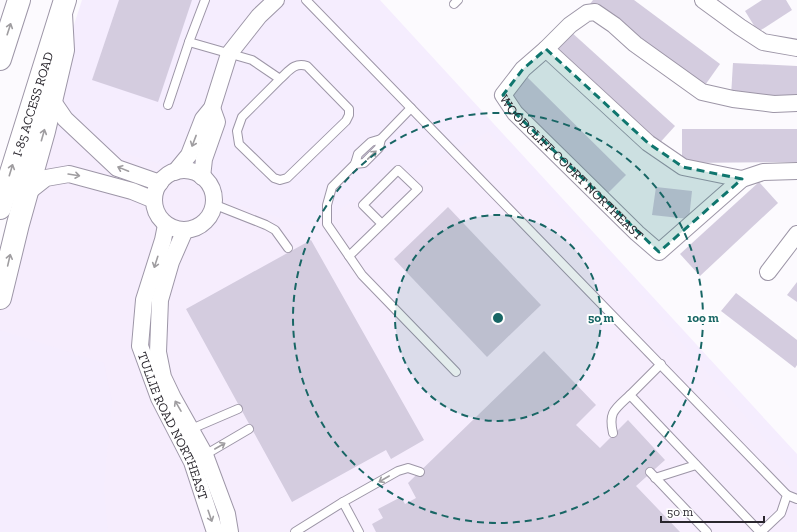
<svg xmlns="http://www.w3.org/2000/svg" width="797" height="532" font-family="'Zilla Slab',serif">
<rect width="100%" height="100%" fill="#fcfafe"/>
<path fill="#f5edfe" d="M82,0H380L797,454V532H0V253Z"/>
<path fill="#f6edfd" d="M46,130L189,173L234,204L304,225L312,223L488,132L614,265L797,476V532H108L104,488L112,401L104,363L0,330V277Z"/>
<g fill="#d4ccdf">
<path d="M119,0H192L158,102L92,80Z"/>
<path d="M593,0H634L720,64L703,88L590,4Z"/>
<path d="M762,0H786L792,10L758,32L745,11Z"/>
<path d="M570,31L675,126L656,147L551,52Z"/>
<path d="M733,63L797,66V99L731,96Z"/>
<path d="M526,76L626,175L605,196L506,97Z"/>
<path d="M682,129H797V162L682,163Z"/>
<path d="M759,182L778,203L700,276L680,254Z"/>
<path d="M656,187L692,191L689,219L652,215Z"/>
<path d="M448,207L541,305L487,357L394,259Z"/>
<path d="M311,240L424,440L391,459L386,450L292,502L186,309Z"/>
<path d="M797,282V302L787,295Z"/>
<path d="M736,293L797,340V365L795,368L721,311Z"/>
<path d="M544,351L596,405L576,425L600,448L628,420L665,460L636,486L680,532H376L372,524L383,518L378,509L401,497L405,504L416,498L408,483Z"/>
</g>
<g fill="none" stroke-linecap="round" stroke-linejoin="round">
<defs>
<g id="service">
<path d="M306,0L787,495L781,513L761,532"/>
<path d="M454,4L458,0"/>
<path d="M189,42L252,60L280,79L242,117L237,131L239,144L274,178L280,180L287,178L346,121L349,115V109L307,66C294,62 289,71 280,79"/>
<path d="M168,105L189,42L205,0"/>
<path d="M411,108L381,139L371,142L358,154L355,164L332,187L327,205V224L362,275L456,372"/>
<path d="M355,164L364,163L379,148L381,139"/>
<path d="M213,204L266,225L275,230L288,248"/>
<path d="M349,256L418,189L398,170L363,205L382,224"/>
<path d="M661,364L630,395L760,532"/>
<path d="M189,430L238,409"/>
<path d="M613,433C608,412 615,409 630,395"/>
<path d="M203,456L249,429"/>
<path d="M650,472L707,532"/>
<path d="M655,478L696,465"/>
<path d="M787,495L797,499"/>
<path d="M343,502L398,471L408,468L420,472"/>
<path d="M295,532L343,502L359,532"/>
</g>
<g id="minor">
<path d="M703,0L740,27L763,42L797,48"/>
<path d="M546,49L648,143L683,167L742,179"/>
<path d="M52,100L65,119L117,168L160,183"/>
<path id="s1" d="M797,103L774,104L733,99L702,92L635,44L614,25L595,12L587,13L570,25L546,49L523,69L503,95L515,113L637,233L659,252L742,179L763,172L797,171"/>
<circle cx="184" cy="200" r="30"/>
<path d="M175,172L189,155L203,119L212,108L229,54L259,16L276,0"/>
<path d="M202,177L204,159L217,122L212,108"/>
<path d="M27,193L46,178L69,174L132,191L154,200"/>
<path id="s2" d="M166,225L163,240L144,300L140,346L159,398L192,462L215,532"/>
<path d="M185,230L171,262L160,300L158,352L163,377L173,398L205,455L227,514L230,532"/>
<path d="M768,272L797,234"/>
</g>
<g id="secondary">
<path id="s3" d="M0,208L65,0"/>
</g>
<g id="motorway">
<path d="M0,59L19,0"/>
<path d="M0,298L18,224L44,131L63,50L61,14"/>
</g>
</defs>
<use href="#service" stroke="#9d96a7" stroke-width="10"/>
<use href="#minor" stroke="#9d96a7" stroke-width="18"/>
<use href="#secondary" stroke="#9d96a7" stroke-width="24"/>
<use href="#motorway" stroke="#9d96a7" stroke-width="24"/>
<use href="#service" stroke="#fff" stroke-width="8"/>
<use href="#minor" stroke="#fff" stroke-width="16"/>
<use href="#secondary" stroke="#fff" stroke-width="22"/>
<use href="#motorway" stroke="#fff" stroke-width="22"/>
</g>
<defs><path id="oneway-shaft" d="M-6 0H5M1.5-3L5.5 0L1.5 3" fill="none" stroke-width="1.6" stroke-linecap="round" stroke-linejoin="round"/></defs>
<g stroke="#9f9da0">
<use href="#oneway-shaft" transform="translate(9 29) rotate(-72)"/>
<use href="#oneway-shaft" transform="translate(43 135) rotate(-74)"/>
<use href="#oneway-shaft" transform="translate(194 141) rotate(111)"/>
<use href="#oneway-shaft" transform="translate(372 155) rotate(-44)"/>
<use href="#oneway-shaft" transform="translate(123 169) rotate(-158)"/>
<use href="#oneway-shaft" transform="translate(11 170) rotate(-73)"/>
<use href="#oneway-shaft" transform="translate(74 175) rotate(9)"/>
<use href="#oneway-shaft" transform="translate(9 260) rotate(-77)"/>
<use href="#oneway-shaft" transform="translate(156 262) rotate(108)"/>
<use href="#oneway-shaft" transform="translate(178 406) rotate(-120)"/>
<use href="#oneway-shaft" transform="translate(220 446) rotate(-30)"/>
<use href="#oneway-shaft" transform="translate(384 479) rotate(150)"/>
<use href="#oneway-shaft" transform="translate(210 516) rotate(71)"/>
</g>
<path fill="#0f766e" fill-opacity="0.2" stroke="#0f766e" stroke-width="3" stroke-dasharray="8 5" stroke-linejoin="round" d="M546,49L648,143L683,167L742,179L659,252L515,113L503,95L523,69Z"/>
<circle cx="498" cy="318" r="103" fill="#186665" fill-opacity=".12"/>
<g fill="none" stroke="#186665" stroke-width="2" stroke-dasharray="7 5">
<circle cx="498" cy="318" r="103"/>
<circle cx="498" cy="318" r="205"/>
</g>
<g text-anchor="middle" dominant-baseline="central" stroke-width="4" stroke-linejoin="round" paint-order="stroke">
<g font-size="13" fill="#29262d" stroke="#fff">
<text stroke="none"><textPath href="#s3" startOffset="109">I-85 ACCESS ROAD</textPath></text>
<text stroke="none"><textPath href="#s1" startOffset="456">WOODCLIFF COURT NORTHEAST</textPath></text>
<text stroke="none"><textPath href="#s2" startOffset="211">TULLIE ROAD NORTHEAST</textPath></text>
</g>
</g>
<circle cx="498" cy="318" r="6" fill="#186665" stroke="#fff" stroke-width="2"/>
<g font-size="12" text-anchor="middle" font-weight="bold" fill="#186665" stroke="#fff" stroke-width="4" stroke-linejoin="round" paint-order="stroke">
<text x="601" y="322">50 m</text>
<text x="703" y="322">100 m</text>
</g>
<path d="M661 516v6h103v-6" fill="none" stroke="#29262d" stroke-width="2"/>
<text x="667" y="516" font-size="12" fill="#29262d" stroke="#ffffff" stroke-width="3" paint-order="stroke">50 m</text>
</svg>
